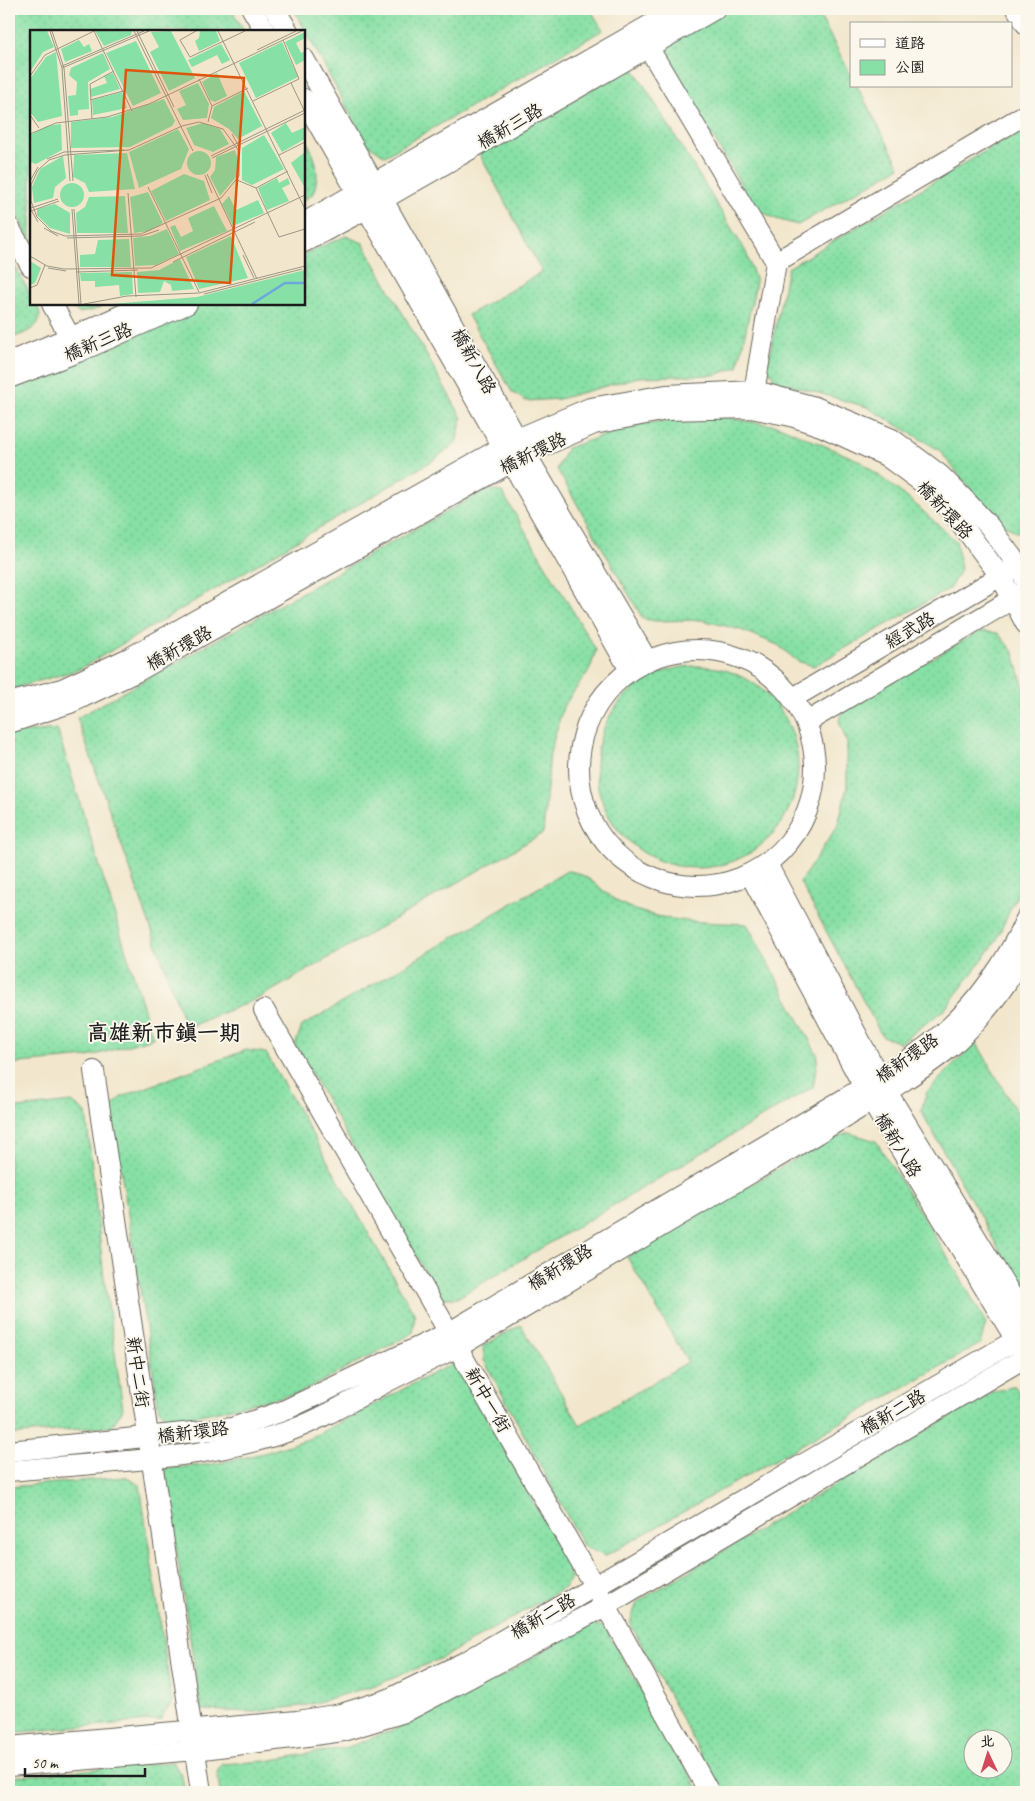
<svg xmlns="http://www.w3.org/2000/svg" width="1035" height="1801" font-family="Caveat,'LXGW WenKai TC',sans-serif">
<defs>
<pattern id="green-dots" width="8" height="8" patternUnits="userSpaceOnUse" patternTransform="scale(1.25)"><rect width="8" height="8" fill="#87e0a5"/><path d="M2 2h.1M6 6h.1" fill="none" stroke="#74c08d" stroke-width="1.8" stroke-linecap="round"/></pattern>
</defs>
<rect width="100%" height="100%" fill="#fbf7ec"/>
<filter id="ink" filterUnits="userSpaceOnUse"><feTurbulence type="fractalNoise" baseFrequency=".02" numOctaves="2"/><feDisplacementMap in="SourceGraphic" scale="10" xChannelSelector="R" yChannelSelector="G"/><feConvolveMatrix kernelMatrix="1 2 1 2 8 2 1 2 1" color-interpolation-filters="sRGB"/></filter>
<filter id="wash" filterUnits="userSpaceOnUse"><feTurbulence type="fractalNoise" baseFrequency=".0096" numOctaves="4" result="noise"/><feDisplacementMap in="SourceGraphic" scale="20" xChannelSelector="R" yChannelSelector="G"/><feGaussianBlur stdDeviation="1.12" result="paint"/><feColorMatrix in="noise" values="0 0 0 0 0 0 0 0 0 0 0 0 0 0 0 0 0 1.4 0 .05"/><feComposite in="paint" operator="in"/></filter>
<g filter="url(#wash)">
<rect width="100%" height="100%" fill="#f2e7cd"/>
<g fill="url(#green-dots)" stroke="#527e60" fill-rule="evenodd">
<path d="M9,9H231L244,31H31V241L9,201Z"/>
<path d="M294,9H590L603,30L385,156L365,142Z"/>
<path d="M728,9H816L851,75V86H857L900,167L798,225L776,219L755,208L667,60L669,42Z"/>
<path d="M634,69L746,252L756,282L738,367L715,375L638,377L559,399L526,401L512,392L468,315L542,272L479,153L622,72Z"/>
<path d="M1026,127V531L1016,532L993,517L939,450L867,407L776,381L767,367L788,268Z"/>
<path d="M304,136C316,158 321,170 313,194L304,200Z"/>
<path d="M346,236L363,243L462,418L456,443L432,461L80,669L9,690V386L115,346L202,304H304V254Z"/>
<path d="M9,256L31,295V304H36C49,326 26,333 9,339Z"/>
<path d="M67,304H107L94,310L79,313Z"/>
<path d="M708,415L779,426L860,461L914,503L956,541L961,569L949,589L814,666L797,661L778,645L741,630L702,620L657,621L643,619L557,469L567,448L635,425Z"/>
<path d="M487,489L502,492L596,650L590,669L563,707L550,753L543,833L261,997L186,1028L77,718Z"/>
<path d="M980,631L998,633L1014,653L1026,696V875L995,943L945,1009L900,1043L882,1036L800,882L838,825L847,787V743L839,721L842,710Z"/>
<circle cx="697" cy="767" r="101"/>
<path d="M57,729L153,1038L88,1057L9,1064V734Z"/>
<path d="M567,871C589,872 603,894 622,904C660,923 706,922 747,924L818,1056L813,1087L457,1298H440L295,1045L302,1026Z"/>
<path d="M976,1042L1026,1128V1297L921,1111L926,1093Z"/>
<path d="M246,1050L266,1053L415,1315L413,1333L300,1393L168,1422L159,1409L111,1108L121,1097Z"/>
<path d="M72,1102L86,1113L103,1269L123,1409L112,1426L9,1435V1109Z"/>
<path d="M849,1133L876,1141L957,1272L986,1323L980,1344L605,1556L584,1547L484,1360L483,1346L521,1325L580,1425L688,1362L627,1257L829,1139Z"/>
<path d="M455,1362L566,1560L571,1579L564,1588L442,1658L379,1684L308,1705L254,1712L201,1710L164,1469L214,1464L264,1453L308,1439Z"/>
<path d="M1015,1386L1026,1407V1792H721L630,1623L637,1602L992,1392ZM972,1738H1002V1768H972Z"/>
<path d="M125,1477L140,1485L172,1702L160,1720L9,1733V1487Z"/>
<path d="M591,1622L605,1628L700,1792H220L217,1772L222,1764L266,1761L348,1747L406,1725L501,1677Z"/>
<path d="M173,1762L182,1777L185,1792H9V1777Z"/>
</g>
</g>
<g filter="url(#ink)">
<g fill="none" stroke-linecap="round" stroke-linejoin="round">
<defs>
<g id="minor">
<path d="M252,9L265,31"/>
<path d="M275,9L288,31"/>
<path d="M1017,9L1026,24"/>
<path d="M641,35L776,262L752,404"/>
<path d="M304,59L517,439L647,660"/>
<path d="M304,99L630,670"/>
<path d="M304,223L678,9"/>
<path d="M9,227L31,266"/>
<path d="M304,242L366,209L715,9"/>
<path d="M776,262L1026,114"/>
<path d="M52,304L76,348"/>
<path d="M9,362L86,331L146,304"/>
<path d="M9,378L78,352L187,304"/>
<circle cx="697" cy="768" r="118"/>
<path d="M793,698L1011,570"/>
<path d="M9,703L62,689L129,658L517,439L590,408L666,395L755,391L815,407L892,439L940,475L965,500L989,526L1018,565L1026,581"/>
<path d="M807,722L1024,592"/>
<path d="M9,723L70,703L136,672L526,454L594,424L667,410L751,408L791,416L821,426L886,456L931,489L954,514L1001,577L1026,624"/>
<path d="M767,864L887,1092L1026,1319"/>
<path d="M750,874L872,1102L1022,1350"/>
<path d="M264,1010L612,1617L709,1792"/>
<path d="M94,1071L201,1792"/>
<path d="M9,1451L232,1428L283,1411L450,1332L844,1099C877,1079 914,1059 943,1033C978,1003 1007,961 1026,919"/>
<path d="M9,1471C100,1462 202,1461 289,1431C319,1420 348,1403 377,1387C403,1373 431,1360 458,1347L887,1092C909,1077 933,1062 953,1045C982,1018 1007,985 1026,951"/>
<path d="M9,1747L297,1721L341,1714L389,1699L467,1661L1026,1334"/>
<path d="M9,1766L195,1750L300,1737L343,1731L405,1712L605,1606L1026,1357"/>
</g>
</defs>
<use href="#minor" stroke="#67635a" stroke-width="22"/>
<use href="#minor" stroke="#fff" stroke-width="20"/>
</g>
</g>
<g text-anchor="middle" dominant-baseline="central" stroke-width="4" stroke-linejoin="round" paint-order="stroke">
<g font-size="18" fill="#1c1c1c" stroke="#fbf7ec">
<text transform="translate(510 126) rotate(-30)">橋新三路</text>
<text transform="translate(98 342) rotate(-23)">橋新三路</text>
<text transform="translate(474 361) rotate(61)">橋新八路</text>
<text transform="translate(533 453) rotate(-26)">橋新環路</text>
<text transform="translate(945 510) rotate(47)">橋新環路</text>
<text transform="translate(910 630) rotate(-30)">經武路</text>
<text transform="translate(179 648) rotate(-29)">橋新環路</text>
<text transform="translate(907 1058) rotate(-35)">橋新環路</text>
<text transform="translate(898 1145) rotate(59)">橋新八路</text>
<text transform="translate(560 1267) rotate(-31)">橋新環路</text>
<text transform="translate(138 1372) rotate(82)">新中二街</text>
<text transform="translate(488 1400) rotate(60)">新中一街</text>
<text transform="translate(893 1412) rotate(-30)">橋新二路</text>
<text transform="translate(193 1432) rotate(-7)">橋新環路</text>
<text transform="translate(543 1616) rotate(-30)">橋新二路</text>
</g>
<g font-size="22" font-weight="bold" fill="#1c1c1c" stroke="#fbf7ec">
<text x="164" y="1033">高雄新市鎮一期</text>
</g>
</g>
<g transform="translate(30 30)">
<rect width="275" height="275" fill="#f2e7cd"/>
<path d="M0,1H17L24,17L13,22L0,42ZM65,1H102L101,5L74,16ZM141,1L165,48L139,61L120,22L129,17L121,2ZM170,1H186L190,11L169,21L165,11L169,8ZM275,2V8L266,13L271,23L275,21V30L266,35L255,12ZM49,10L54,17L59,14L62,21L35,32L31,19ZM106,11L131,63L103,76L76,23ZM252,12L268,47L226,68L209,33ZM191,14L200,30L192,34L187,25L162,37L158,30ZM26,22L32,86L8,92L0,82V49L16,27ZM73,23L80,39L58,52L59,79L48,80V85L40,86L38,66L46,65L47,52L39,45L41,38ZM83,43L90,59L61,67L60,59L77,53L74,46ZM187,43L197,66L185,72L180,70L172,52ZM168,53L179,74L177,88L153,90L147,79L156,75L149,61ZM214,61L232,96L208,109L199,99L181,88L184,77ZM92,62L97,78L63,85L62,70ZM134,69L145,91L142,96L100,117L41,118V92L82,87ZM173,93L190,99L199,114L183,122L164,115L156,98ZM256,93L262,103L275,97V109L252,122L241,103ZM31,94L32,120L6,134L0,132V105L17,96ZM148,99L159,119L151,139L109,158L99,122ZM234,105L254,139L222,155L212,150V118ZM205,120L208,130L206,147L190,166L180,147L185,140L186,127ZM157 133a12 12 0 1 1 24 0a12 12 0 1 1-24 0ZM97,123L105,159L59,162L55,153L43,147L44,125ZM33,126L36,148L25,157L23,168L4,173L2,157L10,139ZM154,144L174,151L180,170L136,191L121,161ZM247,148L249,153L258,148L260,154L252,158L259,171L237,180L228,158ZM30 165a12 12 0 1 1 24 0a12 12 0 1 1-24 0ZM118,162L133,193L119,201L104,203L100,167ZM95,166L98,203H47L46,183L55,177L59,167ZM199,166L206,180L228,170L234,183L203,196L192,174ZM25,174L40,183V204L20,198L7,185V179ZM184,176L197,201L150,221L140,197L145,195L151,207L163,201L158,188ZM137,199L149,224L126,235L105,236L103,208L120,206ZM201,206L218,248L169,259L156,227ZM99,209L101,237H50V225L65,224L68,210ZM150,229L164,259L142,261L141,255L134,251L130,262L108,263L107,242L129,240ZM0,231L11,238L5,253L0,255ZM275,240V274H81L167,267ZM102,242L103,264L90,266L89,255L65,257V251H51L50,243Z" fill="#87e0a5"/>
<path d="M236,24H245L257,29L263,38V48L236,59L224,34ZM275,122V158L261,133Z" fill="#87e0a5"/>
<path fill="none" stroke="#6ca8dd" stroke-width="2.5" d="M222,274L255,253H275"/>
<path fill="none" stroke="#9c9686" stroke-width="1" d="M20,1L32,38L40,151M22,1L34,38L43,151M64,1L102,81M104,1L163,121M107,1L144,77M166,1L150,10L160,27L215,1M188,1L275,179M227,20L266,1M32,36L114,1M32,38L119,1M0,46L15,25L64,1M169,49L182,76L178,92M261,53L275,82M60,70L93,61M223,71L269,49L253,10M182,76L218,58M0,85L9,98M62,89L60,54L84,41M169,92L193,99L209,121V146L191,168L111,204L35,206L21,201L7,187L1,171V155L8,140L19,130L35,125L99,120L152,96ZM0,104L26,93L77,87L119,74L272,1M202,104L210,118M249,125L275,112M181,126L275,80M182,128L275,83M17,129L34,122L94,120M177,144L227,249M175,145L182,163M207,150L226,158L249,207L275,199M0,151L8,137M118,157L169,262M226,158L258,141M98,163L106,267M0,178L8,192M1,178L28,169M42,179L49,274M44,179L51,274M1,181L29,171M14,198L28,206M37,208L111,206L129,200M213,225L224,248M0,226L17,236L34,239L121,238L275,165M143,232L225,192M18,238L36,241M47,242L108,240M0,258L7,255L15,235M174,264L272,239M54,274L97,266L169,263L275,236"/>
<path fill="#de560d" fill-opacity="0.15" stroke="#de560d" stroke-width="2.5" d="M96,40L214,48L200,253L82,245Z"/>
<rect width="275" height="275" fill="none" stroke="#1c1c1c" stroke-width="2.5"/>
</g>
<rect width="1035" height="1801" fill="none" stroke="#fbf7ec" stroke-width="30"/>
<rect x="850" y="22" width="162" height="65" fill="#fbf7ec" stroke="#a29f99"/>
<rect x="860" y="39" width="25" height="8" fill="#ffffff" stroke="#a29f99"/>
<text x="895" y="48" font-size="15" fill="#1c1c1c">道路</text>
<rect x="860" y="60" width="25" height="15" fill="#87e0a5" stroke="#a29f99"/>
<text x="895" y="72" font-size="15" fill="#1c1c1c">公園</text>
<g transform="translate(988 1754) rotate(356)"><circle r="24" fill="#fbf7ec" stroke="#a29f99"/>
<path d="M0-4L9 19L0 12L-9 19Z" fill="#d1495b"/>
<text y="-8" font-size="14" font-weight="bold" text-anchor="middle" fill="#1c1c1c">北</text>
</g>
<path d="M25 1768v8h120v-8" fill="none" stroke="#1c1c1c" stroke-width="2.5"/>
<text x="32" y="1768" font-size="15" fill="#1c1c1c" stroke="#fbf7ec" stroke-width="4" paint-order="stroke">50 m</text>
</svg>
